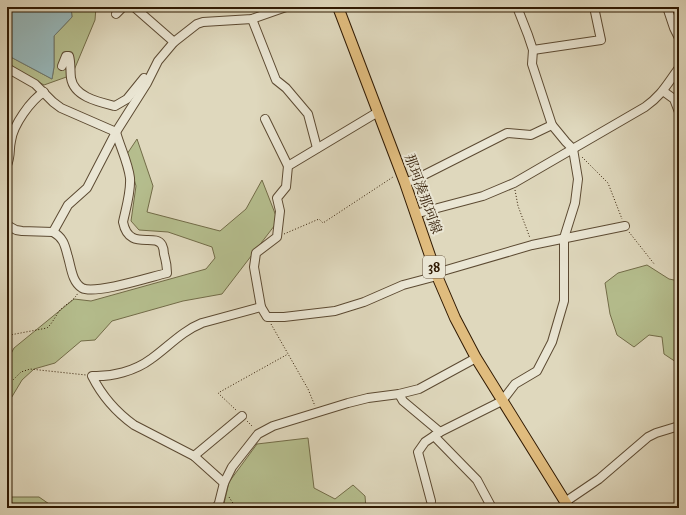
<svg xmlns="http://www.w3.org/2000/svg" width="686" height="515" font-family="'IM FELL Great Primer','Noto Serif JP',serif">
<rect width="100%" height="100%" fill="#dfd8bd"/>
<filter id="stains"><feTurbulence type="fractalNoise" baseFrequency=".005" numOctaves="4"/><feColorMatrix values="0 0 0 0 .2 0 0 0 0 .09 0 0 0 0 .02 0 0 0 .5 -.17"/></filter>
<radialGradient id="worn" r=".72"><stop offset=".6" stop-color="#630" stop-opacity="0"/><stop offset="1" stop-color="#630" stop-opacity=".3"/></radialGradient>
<g fill="#b5be8e" stroke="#726c48">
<path d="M71,7H96L95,20L72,75L44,85L7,64V55L52,79L54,67V36L72,17Z"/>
<path d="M137,139L153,186L147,212L220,231L246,209L262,180L278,221L222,294L183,301L112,321L95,340L81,341L55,363L34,369L22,380L7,405V361L14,348L74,299L91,301L206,269L215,258L212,247L168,232L139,230L131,221L136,186L127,154Z"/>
<path d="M647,265L669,279L679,281V364L664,354L662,337L649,335L634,347L617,335L610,314L605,283L618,273Z"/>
<path d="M308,438L314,488L335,499L353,485L365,496L366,508H223L229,482L257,444Z"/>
<path d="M7,495L8,497H39L55,508H7Z"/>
</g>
<path fill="#97b8bb" stroke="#6e7971" d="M22,7H71L72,17L54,36V67L52,79L7,55V12L20,9Z"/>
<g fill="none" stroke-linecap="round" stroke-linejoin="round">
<defs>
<g id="minor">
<path d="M134,7L174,42"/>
<path d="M667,7L674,28L679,38"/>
<path d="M116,14L123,7"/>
<path d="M252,19L276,80L286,88L308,114L317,148"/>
<path d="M533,50L601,40L594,7"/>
<path d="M62,66L66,56H69C71,62 70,71 71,78C74,97 99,102 115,106L127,99L144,78"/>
<path d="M7,68L35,84L53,102L61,108L116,132"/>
<path d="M663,91L674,99L679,112"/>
<path d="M265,119L288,166"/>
<path d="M7,165C11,156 9,149 11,141C13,125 31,100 44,92"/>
<path d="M405,183L422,176L507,133L531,135L552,125"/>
<path d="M415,214L483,196L514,183L645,107C662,95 667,84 679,68"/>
<path d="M7,225L16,230L22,231L53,232C64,238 65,246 68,257C71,267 72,282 82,288C95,295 150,277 167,273C167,267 166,261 164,254C164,252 163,247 162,245C155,232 129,252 123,222C126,208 131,192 130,178C128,162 120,147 116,132"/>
<path d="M53,232L68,205L87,188L116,132L147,83L158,61L174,42L197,24L203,22L252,19L286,7"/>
<path d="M436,273L532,245L625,226"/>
<path d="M261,307L254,267L256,253L277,237L280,211L277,198L286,187L288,166L378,112"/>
<path d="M399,394L403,401L440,432"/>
<path d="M434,436L477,480L492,508"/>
<path d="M194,456L242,416"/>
<path d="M224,483L194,456L134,425C116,412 102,396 92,376C112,377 135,371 151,359C168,347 182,331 202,323L261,307L267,317H284L335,311L364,302L403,285L437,276"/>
<path d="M431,501L418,452L425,442L440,432L502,401L515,384L537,371L552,342L564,301V238L575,203L578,179L573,149L566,142L552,125L532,64L533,50L528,35L517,7"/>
<path d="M565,502L599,479L648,437L656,433L679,426"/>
<path d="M216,508L219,503L224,483L232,467L258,434L273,426L348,403L368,398L399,394L419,389L476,358"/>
</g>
<path id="major" d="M338,7L405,183L437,276L455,318L476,358L569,508"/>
</defs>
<use href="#minor" stroke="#5c4a32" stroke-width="10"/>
<use href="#major" stroke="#301a03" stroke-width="12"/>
<g stroke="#301a03" stroke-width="1" stroke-dasharray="1 2" stroke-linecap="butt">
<path d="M582,157L608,183L622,219"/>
<path d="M515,190L518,206L530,238"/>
<path d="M629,232L655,265"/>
<path d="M284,234L319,219L323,223L393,177"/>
<path d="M271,324L308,389L315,406"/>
<path d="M7,338L10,335L47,328C53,323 56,314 62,308C68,303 74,300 78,293"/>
<path d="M7,386L21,372L30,369L86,375"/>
<path d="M236,410L218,393L288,354"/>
<path d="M247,421L253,427"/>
<path d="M229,497L236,508"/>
</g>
<use href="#minor" stroke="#eae6d4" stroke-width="8"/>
<use href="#major" stroke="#e0bc7e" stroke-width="10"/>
</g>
<g text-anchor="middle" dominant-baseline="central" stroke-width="4" stroke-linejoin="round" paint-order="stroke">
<rect fill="#eae6d4" stroke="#685742" stroke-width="1" x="423" y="256" width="22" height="22" rx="3"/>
<g font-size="13" font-weight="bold" fill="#301a03">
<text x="434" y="267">38</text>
</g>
<g font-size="14" fill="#301a03" stroke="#eae6d4">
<text transform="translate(423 194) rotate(70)">那珂湊那珂線</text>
</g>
</g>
<rect width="686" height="515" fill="none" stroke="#dfd8bd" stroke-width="24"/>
<rect x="8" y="8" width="670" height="499" fill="none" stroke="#301a03" stroke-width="2"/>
<rect x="12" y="12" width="662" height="491" fill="none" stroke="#301a03"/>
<rect width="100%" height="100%" filter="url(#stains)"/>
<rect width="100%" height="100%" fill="url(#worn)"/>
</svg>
